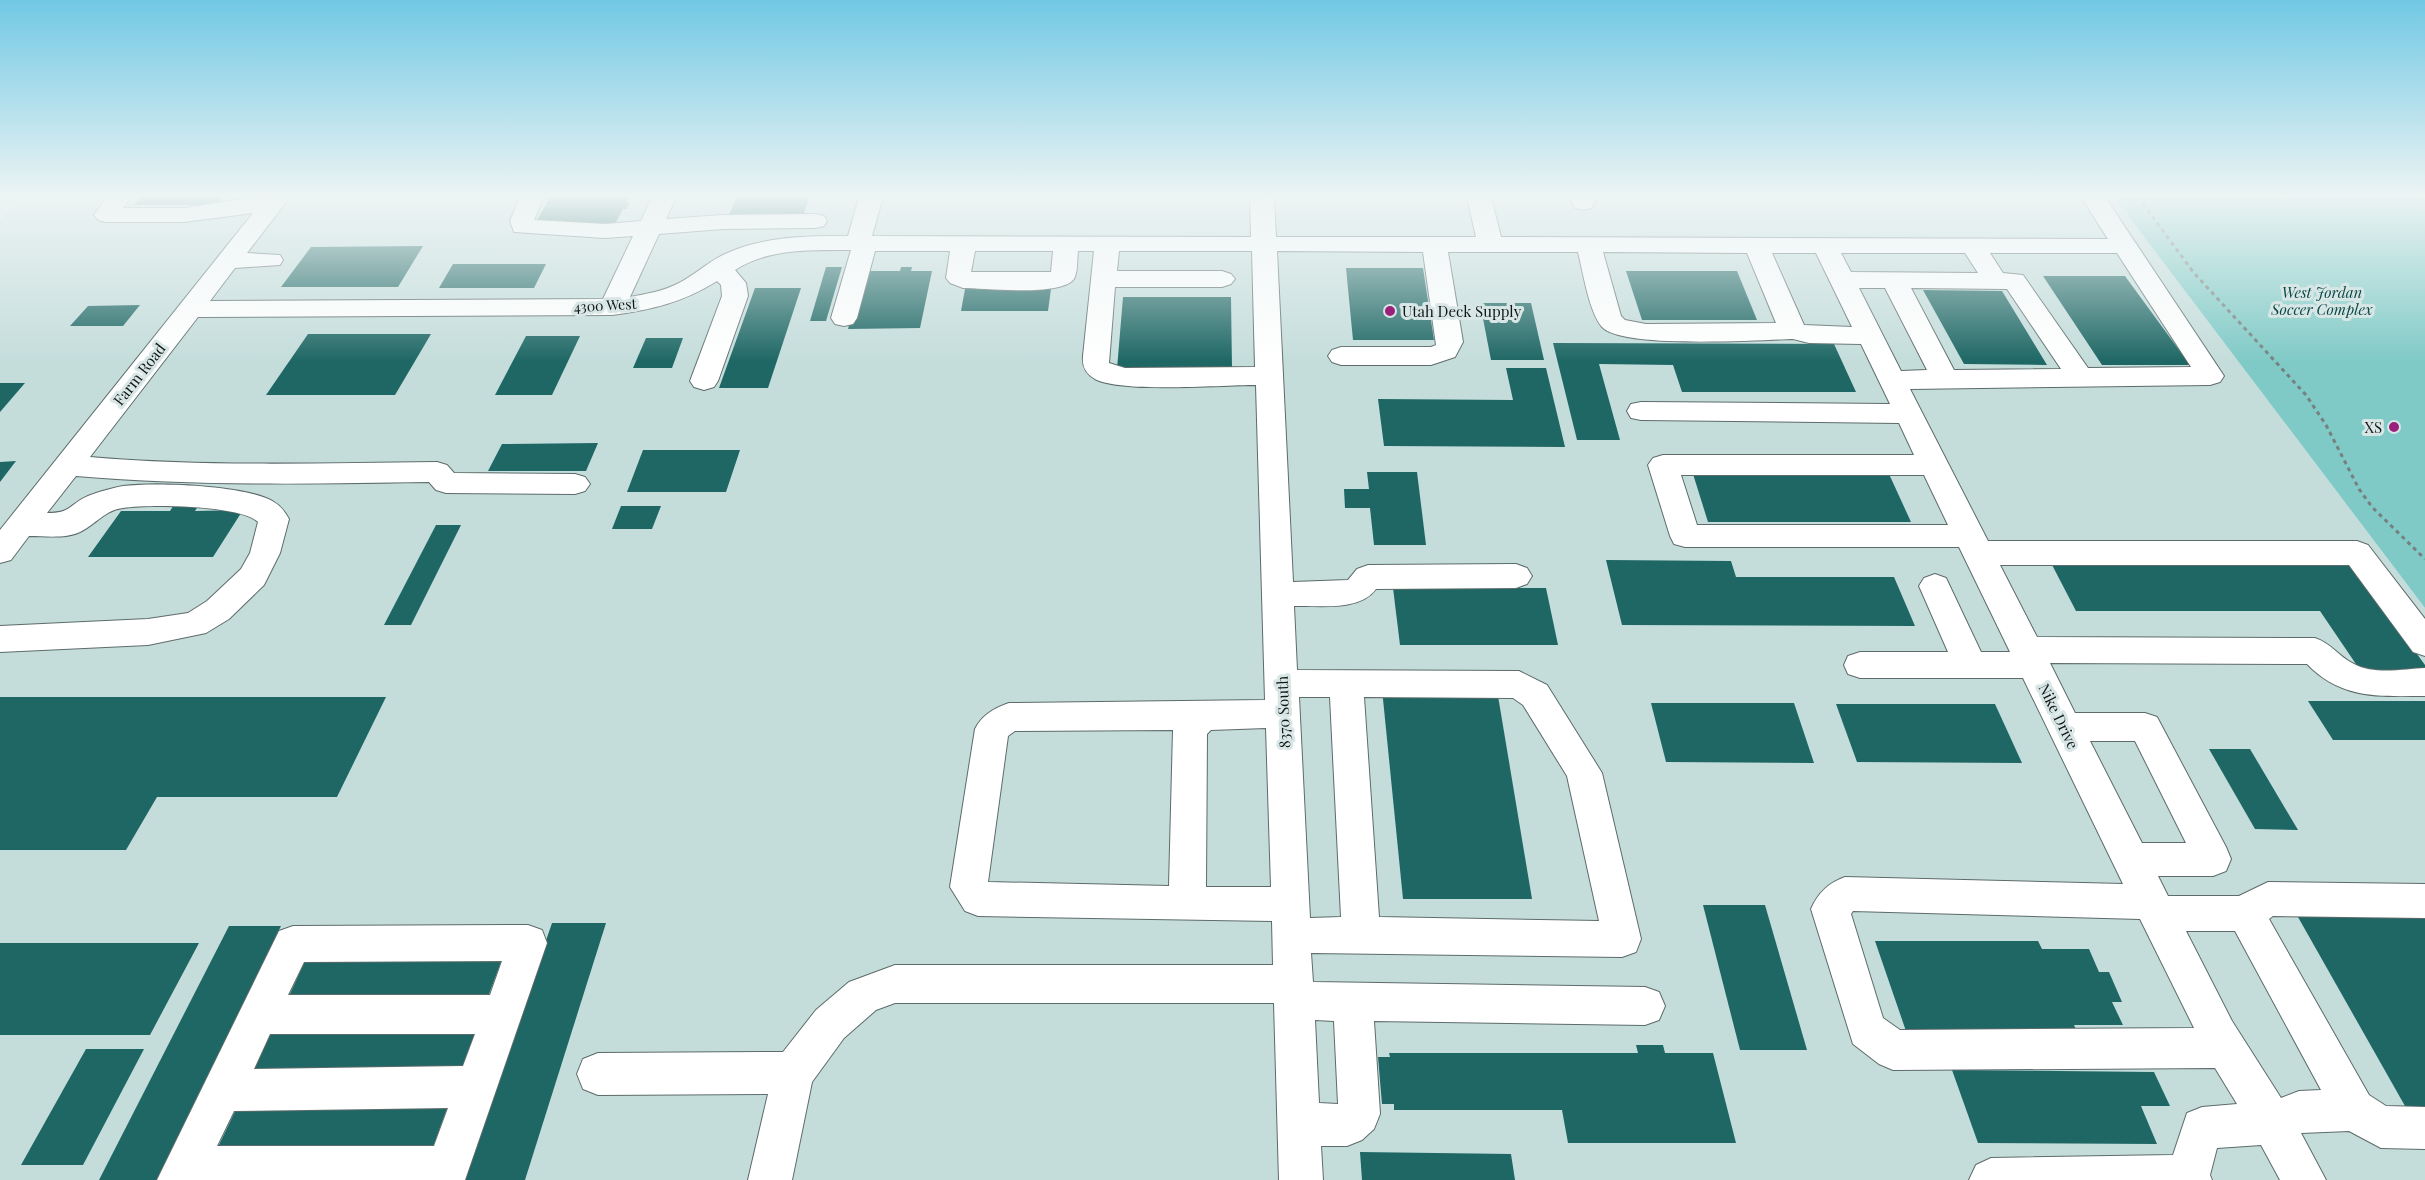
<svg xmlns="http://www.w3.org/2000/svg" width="2425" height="1180" font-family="'Playfair Display',serif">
<rect width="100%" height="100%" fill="#d8e7e6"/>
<path fill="#c4dddb" d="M23,197H2114L2425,608V1180H0V220Z"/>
<path fill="#7fcac6" d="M2114,197H2425V608Z"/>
<g fill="#1e6764">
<path d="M141,197H222L215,205H134Z"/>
<path d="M550,197H629L626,202H630L626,209H623L615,224H535Z"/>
<path d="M737,197H810L803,215H729Z"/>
<path d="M423,246L398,287H281L311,247Z"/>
<path d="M453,264H546L534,288H439Z"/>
<path d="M826,267H842L826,321H810Z"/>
<path d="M901,267H912L911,271H932L920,328L848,329L864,271H900Z"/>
<path d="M1346,268H1423L1434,340H1353Z"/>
<path d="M1626,271H1737L1757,320H1642Z"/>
<path d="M2043,276H2125L2190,365H2102Z"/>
<path d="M973,285L990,289H1051L1048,311H961L965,289H972Z"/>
<path d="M755,288H801L768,388H719Z"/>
<path d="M1923,290L2002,291L2047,365L1964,364Z"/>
<path d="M1123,297H1231L1232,369H1117Z"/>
<path d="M1480,303H1531L1544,360H1491Z"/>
<path d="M140,305L123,326H70L88,306Z"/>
<path d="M308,334H431L395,395H266Z"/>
<path d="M526,336H580L552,395H495Z"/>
<path d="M646,338H683L672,368H633Z"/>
<path d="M1553,343L1834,344L1856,392H1682L1673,365L1599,364L1620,440H1577Z"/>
<path d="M1506,368H1546L1565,447L1384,446L1378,399L1513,400Z"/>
<path d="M0,383H25L0,412Z"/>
<path d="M598,443L586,471H488L502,444Z"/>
<path d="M643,450H740L726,492H627Z"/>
<path d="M16,461L0,482V462Z"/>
<path d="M1367,472H1417L1426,545H1374L1370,508H1345L1344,489H1369Z"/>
<path d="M1693,474H1889L1911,522H1708Z"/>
<path d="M177,500H202L195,511L243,510L213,557H88L121,511H170Z"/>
<path d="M621,506H661L652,529H612Z"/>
<path d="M436,525H461L411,625H384Z"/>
<path d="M1606,560L1731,561L1736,577H1894L1915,626L1622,625Z"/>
<path d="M2050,561L2350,562L2425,665V670H2360L2320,611H2076Z"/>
<path d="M1393,588H1546L1558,645H1400Z"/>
<path d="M1382,689L1497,690L1532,899H1403Z"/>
<path d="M0,697H386L337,797H157L126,850H0Z"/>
<path d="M2308,701H2425V740H2333Z"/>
<path d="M1651,703H1794L1814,763L1666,762Z"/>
<path d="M1836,704H1995L2022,763L1857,762Z"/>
<path d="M2209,749H2250L2298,830L2255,829Z"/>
<path d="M1703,905H1765L1807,1050H1740Z"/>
<path d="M2294,910H2425V1106H2405Z"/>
<path d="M552,923H606L525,1180H464Z"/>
<path d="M229,926H281L158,1180H99Z"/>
<path d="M1875,941H2038L2042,949H2089L2099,972H2109L2122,1002H2112L2123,1025H2074L2078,1034H1907Z"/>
<path d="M0,943H199L150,1035H0Z"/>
<path d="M306,959H502L488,997L288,998Z"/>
<path d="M273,1028H477L462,1069L254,1070Z"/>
<path d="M1636,1045H1663L1665,1053H1713L1736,1143H1568L1562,1110H1394V1104H1382L1378,1057H1390L1389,1053H1638Z"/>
<path d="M86,1049H144L83,1165H21Z"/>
<path d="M1952,1070L2154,1072L2170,1106H2141L2157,1144L1978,1143Z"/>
<path d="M239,1103H449L433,1147H218Z"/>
<path d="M1360,1152L1511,1154L1515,1180H1362Z"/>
</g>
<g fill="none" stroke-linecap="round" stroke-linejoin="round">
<defs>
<g id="minor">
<path d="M107,197H131L123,208H184L241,199L290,197L247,253L280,255L283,260L280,265L235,268L210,301L603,299L633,236L605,238L514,232L510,221L520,197H544L534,220L605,224L641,221L652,197H676L666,219L723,215L815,214L824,216L827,221L824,226L815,228L723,229L659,234L630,297C646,294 664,291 679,283C695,275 709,261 725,254C764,236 806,236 848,236L859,197H883L872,236L1251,237L1250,197H1274L1276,237H1476L1467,197H1491L1501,237L2108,239L2081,197H2105L2224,376L2220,382L2210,385L1910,389L1988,541H2357L2368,545L2425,619V656L2413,652L2349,565H2000L2037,637L2315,638C2331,643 2339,657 2354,664C2374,675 2404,669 2425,668V696C2379,696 2342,700 2307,664L2050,663L2075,713H2145L2157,717L2226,847L2231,859L2226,871L2213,876H2158L2168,896H2239L2268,882L2425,884V918L2273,916L2269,919L2369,1095L2386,1106L2425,1107V1149L2381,1148L2349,1131L2301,1133L2326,1180H2280L2261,1145L2217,1148L2210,1175L2212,1180H1969L1976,1165L1991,1158L2173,1155L2187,1113L2202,1107L2237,1104L2215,1068L1893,1070L1879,1064L1853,1044L1811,909C1818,893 1828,883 1845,877L2123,884L2023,678H1860L1848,674L1844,665L1848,656L1860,652H1948L1919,586L1924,578L1935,574L1946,578L1981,652H2010L1959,547H1685L1674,544L1670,536L1648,465L1653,458L1663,455H1914L1899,423L1641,420L1631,418L1627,411L1631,404L1641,402L1890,404L1861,344L1809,343L1793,339C1758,340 1622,349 1602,327C1589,312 1583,272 1578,252H1448L1463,342L1455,357L1431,365H1341L1332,362L1328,356L1332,350L1341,347H1431L1436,345L1423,252L1277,251L1293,582L1348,580L1357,569L1368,565L1516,564L1527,568L1532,576L1527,584L1516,588L1376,589C1359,612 1320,605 1294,606L1297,670L1519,671L1547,685L1602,773L1641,939L1636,952L1622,957L1311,953L1313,982L1645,987L1659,992L1665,1006L1659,1020L1645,1025L1374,1021L1380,1114L1374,1129L1362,1140L1347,1146H1321L1323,1180H1279L1274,1003H895L876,1010L844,1038L812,1082L792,1180H748L768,1094L598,1095L583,1089L577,1074L583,1059L598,1053L783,1052L816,1010L849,982L895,965H1273L1272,921L978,916L965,911L950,887L975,729C982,715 994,708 1009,703L1265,700L1256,385C1221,385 1121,393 1095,379C1085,373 1082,366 1083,356L1094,251H1078C1077,259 1078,272 1074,279C1061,297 985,288 963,288L950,283L946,278L950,251H875L857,318L853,324L844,326L835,324L831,318L851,250C812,250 769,248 735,270L746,283L748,296L718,381L714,387L704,390L694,387L690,381L722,296L721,285L717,281C684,302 651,310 612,315L198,317L90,457C206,467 321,463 437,462L447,465L454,473L575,474L585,477L590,484L585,491L575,494L446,493L436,490L429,482C311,484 194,486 76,476L47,513C72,513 68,505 88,496C98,492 113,488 123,486C155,482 247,485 274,502C281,506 285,512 289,519L280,553L264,585L229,619L206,633L148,645L0,652V626L148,619L188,613L207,601L241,569L250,553L258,522C240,505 150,504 123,508C105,510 95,525 80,532C65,539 45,536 29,536L11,560L0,563V530L253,213L184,222H106L98,220L94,215ZM975,251H1053L1051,272H971ZM1119,251H1252L1255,367L1125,368L1109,363L1115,287H1222L1231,284L1235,279L1231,274L1222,271H1117ZM1603,252L1747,253L1776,323L1646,324L1625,320L1621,316ZM1772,253H1816L1852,327L1804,325ZM1841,253H1965L1978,273L1851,272ZM1990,253H2117L2191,367L2088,368L2023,275L2003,273ZM1859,288H1885L1927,370L1901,371ZM1911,288L2007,289L2061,369L1954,370ZM1681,475H1924L1948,525H1697ZM1299,697H1330L1341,917L1310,918ZM1364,697L1513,698L1523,705L1567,776L1599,921L1379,917ZM1266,728L1271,887H1206L1207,734L1211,730ZM1173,730L1169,886L988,882L1008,736L1015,731ZM2090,741H2135L2186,843H2142ZM1853,911L2140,919L2194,1028L1900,1030L1883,1018L1851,914ZM2186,931H2235L2321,1090L2299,1091L2281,1098L2232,1021ZM1315,1020L1334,1021L1338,1104L1319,1103Z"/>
<path d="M1569,197H1593L1595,203L1591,208L1583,210L1575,208Z"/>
<path d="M528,925L542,930L547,943L465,1180H157L279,931L293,926ZM502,961L490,995H288L304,962ZM270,1034H475L463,1066L254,1069ZM448,1108L434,1146H217L234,1111Z"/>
</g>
</defs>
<use href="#minor" stroke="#5d6b6a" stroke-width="2"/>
<path stroke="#768080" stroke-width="3" stroke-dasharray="4 4" stroke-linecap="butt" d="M2138,197L2194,273L2306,395L2326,425L2359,489L2372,507L2425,559"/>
<use href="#minor" fill="#fff" fill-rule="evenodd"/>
</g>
<linearGradient id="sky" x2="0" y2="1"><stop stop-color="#71c8e4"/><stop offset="0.54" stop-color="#edf4f4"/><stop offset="1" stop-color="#edf4f4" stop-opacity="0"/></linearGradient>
<rect width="2425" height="362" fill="url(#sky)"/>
<g fill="#9a217b" stroke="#d8e7e6" stroke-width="2">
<circle cx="1390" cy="311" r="6"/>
<circle cx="2394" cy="427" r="6"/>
</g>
<g text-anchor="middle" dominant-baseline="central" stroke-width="6" stroke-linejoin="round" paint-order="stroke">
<g font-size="14" fill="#101515" stroke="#d8e7e6">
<text transform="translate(605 305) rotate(-3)">4300 West</text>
</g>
<g font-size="15" font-style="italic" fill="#094845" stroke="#d8e7e6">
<text x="2322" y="292">West Jordan<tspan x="2322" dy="17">Soccer Complex</tspan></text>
</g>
<g font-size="15" fill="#101515" stroke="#d8e7e6" text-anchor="start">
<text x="1402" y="311">Utah Deck Supply</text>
<text x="2382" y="427" text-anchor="end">XS</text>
</g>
<g font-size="15" fill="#101515" stroke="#d8e7e6">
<text transform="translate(139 374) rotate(-52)">Farm Road</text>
<text transform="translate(1283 712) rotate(-92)">8370 South</text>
<text transform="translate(2059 716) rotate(64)">Nike Drive</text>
</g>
</g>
</svg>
